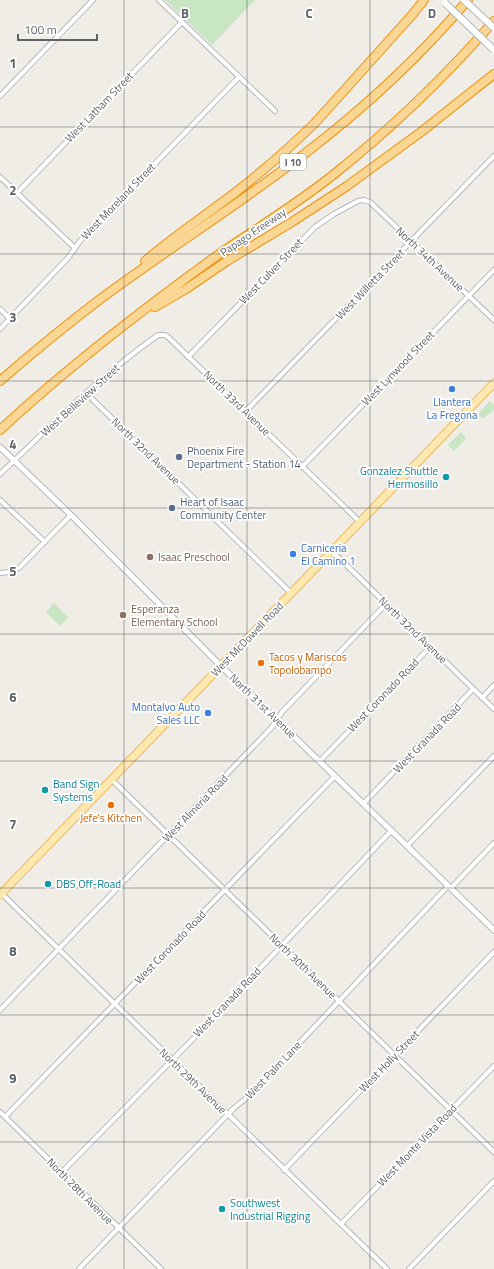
<svg xmlns="http://www.w3.org/2000/svg" width="494" height="1269" font-family="'Titillium Web',sans-serif">
<rect width="100%" height="100%" fill="#f0ede7"/>
<g fill="#c8e6c4">
<path d="M165,0H255L212,45Z"/>
<path d="M490,401L494,405V410L483,419L478,414Z"/>
<path d="M461,432L466,438L454,451L448,445Z"/>
<path d="M54,603L68,617L60,626L46,612Z"/>
</g>
<g fill="none" stroke-linecap="round" stroke-linejoin="round">
<defs>
<g id="minor">
<path d="M159,0L275,111"/>
<path d="M0,96L93,0"/>
<path d="M0,177L75,248"/>
<path d="M17,193L182,22"/>
<path d="M0,309L10,319"/>
<path d="M0,329L68,258L80,241L239,77"/>
<path d="M188,357L315,227L334,214L358,201L364,200L370,202L494,320"/>
<path d="M86,393L291,593"/>
<path d="M245,412L494,156"/>
<path d="M302,467L494,270"/>
<path d="M0,474C51,426 100,376 158,335H165L168,337L360,522"/>
<path d="M0,500L45,542"/>
<path d="M332,551L494,709"/>
<path d="M0,573L9,572L19,568L71,515"/>
<path d="M482,698L494,685"/>
<path d="M320,761L430,647"/>
<path d="M111,779L494,1152"/>
<path d="M364,803L473,689"/>
<path d="M407,846L494,756"/>
<path d="M451,888L494,843"/>
<path d="M0,892L387,1269"/>
<path d="M0,1010L273,726L282,712L386,604"/>
<path d="M0,1112L161,1269"/>
<path d="M5,1117L335,776"/>
<path d="M284,1170L494,952"/>
<path d="M62,1172L188,1044L392,830"/>
<path d="M341,1224L494,1066"/>
<path d="M79,1269L234,1108L250,1095L448,886"/>
<path d="M409,1269L494,1181"/>
</g>
<path id="tertiary" d="M0,447L71,515L221,666L494,930"/>
<path id="primary" d="M0,895L494,383"/>
<g id="motorway">
<path d="M145,261C174,236 206,215 236,192C263,171 289,148 314,124L412,15L424,0"/>
<path d="M155,307L186,289L227,261L292,222L347,186L421,132L494,74"/>
<path d="M0,381C32,353 65,326 99,300C169,248 243,202 312,148C369,104 421,55 468,0"/>
<path d="M0,430C69,366 143,309 219,254C257,228 297,204 333,175C391,129 445,77 494,21"/>
</g>
</defs>
<use href="#minor" stroke="#b4b7bb" stroke-width="6"/>
<use href="#tertiary" stroke="#b4b7bb" stroke-width="7"/>
<use href="#primary" stroke="#edb862" stroke-width="9"/>
<use href="#motorway" stroke="#ef8f07" stroke-width="10"/>
<use href="#minor" stroke="#fff" stroke-width="4"/>
<use href="#tertiary" stroke="#fff" stroke-width="5"/>
<use href="#primary" stroke="#fde8af" stroke-width="7"/>
<use href="#motorway" stroke="#fad694" stroke-width="8"/>
<defs>
<g id="secondary-bridge">
<path d="M464,0L494,28"/>
<path d="M445,3L494,50"/>
</g>
</defs>
<use href="#secondary-bridge" stroke="#b3b7bb" stroke-width="8" stroke-linecap="butt"/>
<use href="#secondary-bridge" stroke="#fff" stroke-width="6"/>
</g>
<path fill="none" stroke="#5e6366" stroke-width="1" stroke-opacity="0.55" d="M124,0V1269M247,0V1269M370,0V1269M0,127H494M0,254H494M0,381H494M0,508H494M0,634H494M0,761H494M0,888H494M0,1015H494M0,1142H494"/>
<g fill="#3f7fe0" stroke="#fff" stroke-width="1.5">
<circle cx="452" cy="389" r="4"/>
<circle cx="293" cy="554" r="4"/>
<circle cx="208" cy="713" r="4"/>
</g>
<g fill="#5c6f8a" stroke="#fff" stroke-width="1.5">
<circle cx="179" cy="457" r="4"/>
<circle cx="172" cy="508" r="4"/>
</g>
<g fill="#0f9aa8" stroke="#fff" stroke-width="1.5">
<circle cx="446" cy="477" r="4"/>
<circle cx="45" cy="790" r="4"/>
<circle cx="48" cy="884" r="4"/>
<circle cx="222" cy="1209" r="4"/>
</g>
<g fill="#8d6e63" stroke="#fff" stroke-width="1.5">
<circle cx="150" cy="557" r="4"/>
<circle cx="123" cy="615" r="4"/>
</g>
<g fill="#e8710a" stroke="#fff" stroke-width="1.5">
<circle cx="261" cy="663" r="4"/>
<circle cx="111" cy="805" r="4"/>
</g>
<g text-anchor="middle" dominant-baseline="central" stroke-width="3.5" stroke-linejoin="round" paint-order="stroke">
<rect fill="#fff" stroke="#8e9294" stroke-width="1" x="280" y="154" width="26" height="16" rx="3"/>
<g font-size="10" font-weight="bold" fill="#5e6366">
<text x="293" y="162">I 10</text>
</g>
<g font-size="11" fill="#5e6366" stroke="#fff">
<text transform="translate(99 107) rotate(-46)">West Latham Street</text>
<text transform="translate(118 201) rotate(-46)">West Moreland Street</text>
<text transform="translate(253 232) rotate(-34)">Papago Freeway</text>
<text transform="translate(430 259) rotate(43)">North 34th Avenue</text>
<text transform="translate(271 271) rotate(-46)">West Culver Street</text>
<text transform="translate(370 284) rotate(-46)">West Willetta Street</text>
<text transform="translate(398 368) rotate(-46)">West Lynwood Street</text>
<text transform="translate(80 400) rotate(-42)">West Belleview Street</text>
<text transform="translate(237 403) rotate(44)">North 33rd Avenue</text>
<text transform="translate(146 451) rotate(44)">North 32nd Avenue</text>
<text transform="translate(413 630) rotate(44)">North 32nd Avenue</text>
<text transform="translate(247 639) rotate(-46)">West McDowell Road</text>
<text transform="translate(383 695) rotate(-46)">West Coronado Road</text>
<text transform="translate(263 706) rotate(44)">North 31st Avenue</text>
<text transform="translate(427 738) rotate(-46)">West Granada Road</text>
<text transform="translate(195 808) rotate(-46)">West Almeria Road</text>
<text transform="translate(170 947) rotate(-46)">West Coronado Road</text>
<text transform="translate(303 966) rotate(44)">North 30th Avenue</text>
<text transform="translate(227 1002) rotate(-46)">West Granada Road</text>
<text transform="translate(389 1061) rotate(-46)">West Holly Street</text>
<text transform="translate(273 1070) rotate(-46)">West Palm Lane</text>
<text transform="translate(193 1081) rotate(44)">North 29th Avenue</text>
<text transform="translate(417 1145) rotate(-46)">West Monte Vista Road</text>
<text transform="translate(80 1191) rotate(45)">North 28th Avenue</text>
</g>
<g font-size="11" fill="#366cbe" stroke="#fff">
<text x="452" y="402">Llantera<tspan x="452" dy="13">La Fregona</tspan></text>
<text x="301" y="548" text-anchor="start">Carniceria<tspan x="301" dy="13">El Camino 1</tspan></text>
<text x="200" y="707" text-anchor="end">Montalvo Auto<tspan x="200" dy="13">Sales LLC</tspan></text>
</g>
<g font-size="11" fill="#4e5e75" stroke="#fff" text-anchor="start">
<text x="187" y="451">Phoenix Fire<tspan x="187" dy="13">Department - Station 14</tspan></text>
<text x="180" y="502">Heart of Isaac<tspan x="180" dy="13">Community Center</tspan></text>
</g>
<g font-size="11" fill="#0d838f" stroke="#fff" text-anchor="start">
<text x="438" y="471" text-anchor="end">Gonzalez Shuttle<tspan x="438" dy="13">Hermosillo</tspan></text>
<text x="53" y="784">Band Sign<tspan x="53" dy="13">Systems</tspan></text>
<text x="56" y="884">DBS Off-Road</text>
<text x="230" y="1203">Southwest<tspan x="230" dy="13">Industrial Rigging</tspan></text>
</g>
<g font-size="11" fill="#785e54" stroke="#fff" text-anchor="start">
<text x="158" y="557">Isaac Preschool</text>
<text x="131" y="609">Esperanza<tspan x="131" dy="13">Elementary School</tspan></text>
</g>
<g font-size="11" fill="#c56008" stroke="#fff" text-anchor="start">
<text x="269" y="657">Tacos y Mariscos<tspan x="269" dy="13">Topolobampo</tspan></text>
<text x="111" y="818" text-anchor="middle">Jefe's Kitchen</text>
</g>
</g>
<g font-size="13" text-anchor="middle" font-weight="bold" fill="#5e6366" stroke="#fff" stroke-width="3.5" stroke-linejoin="round" paint-order="stroke">
<text x="185" y="18">B</text>
<text x="309" y="18">C</text>
<text x="432" y="18">D</text>
<text x="13" y="68">1</text>
<text x="13" y="195">2</text>
<text x="13" y="322">3</text>
<text x="13" y="449">4</text>
<text x="13" y="576">5</text>
<text x="13" y="702">6</text>
<text x="13" y="829">7</text>
<text x="13" y="956">8</text>
<text x="13" y="1083">9</text>
</g>
<path d="M18 34v6h79v-6" fill="none" stroke="#5e6366" stroke-width="2"/>
<text x="24" y="34" font-size="12" fill="#5e6366" stroke="#ffffff" stroke-width="3" paint-order="stroke">100 m</text>
</svg>
